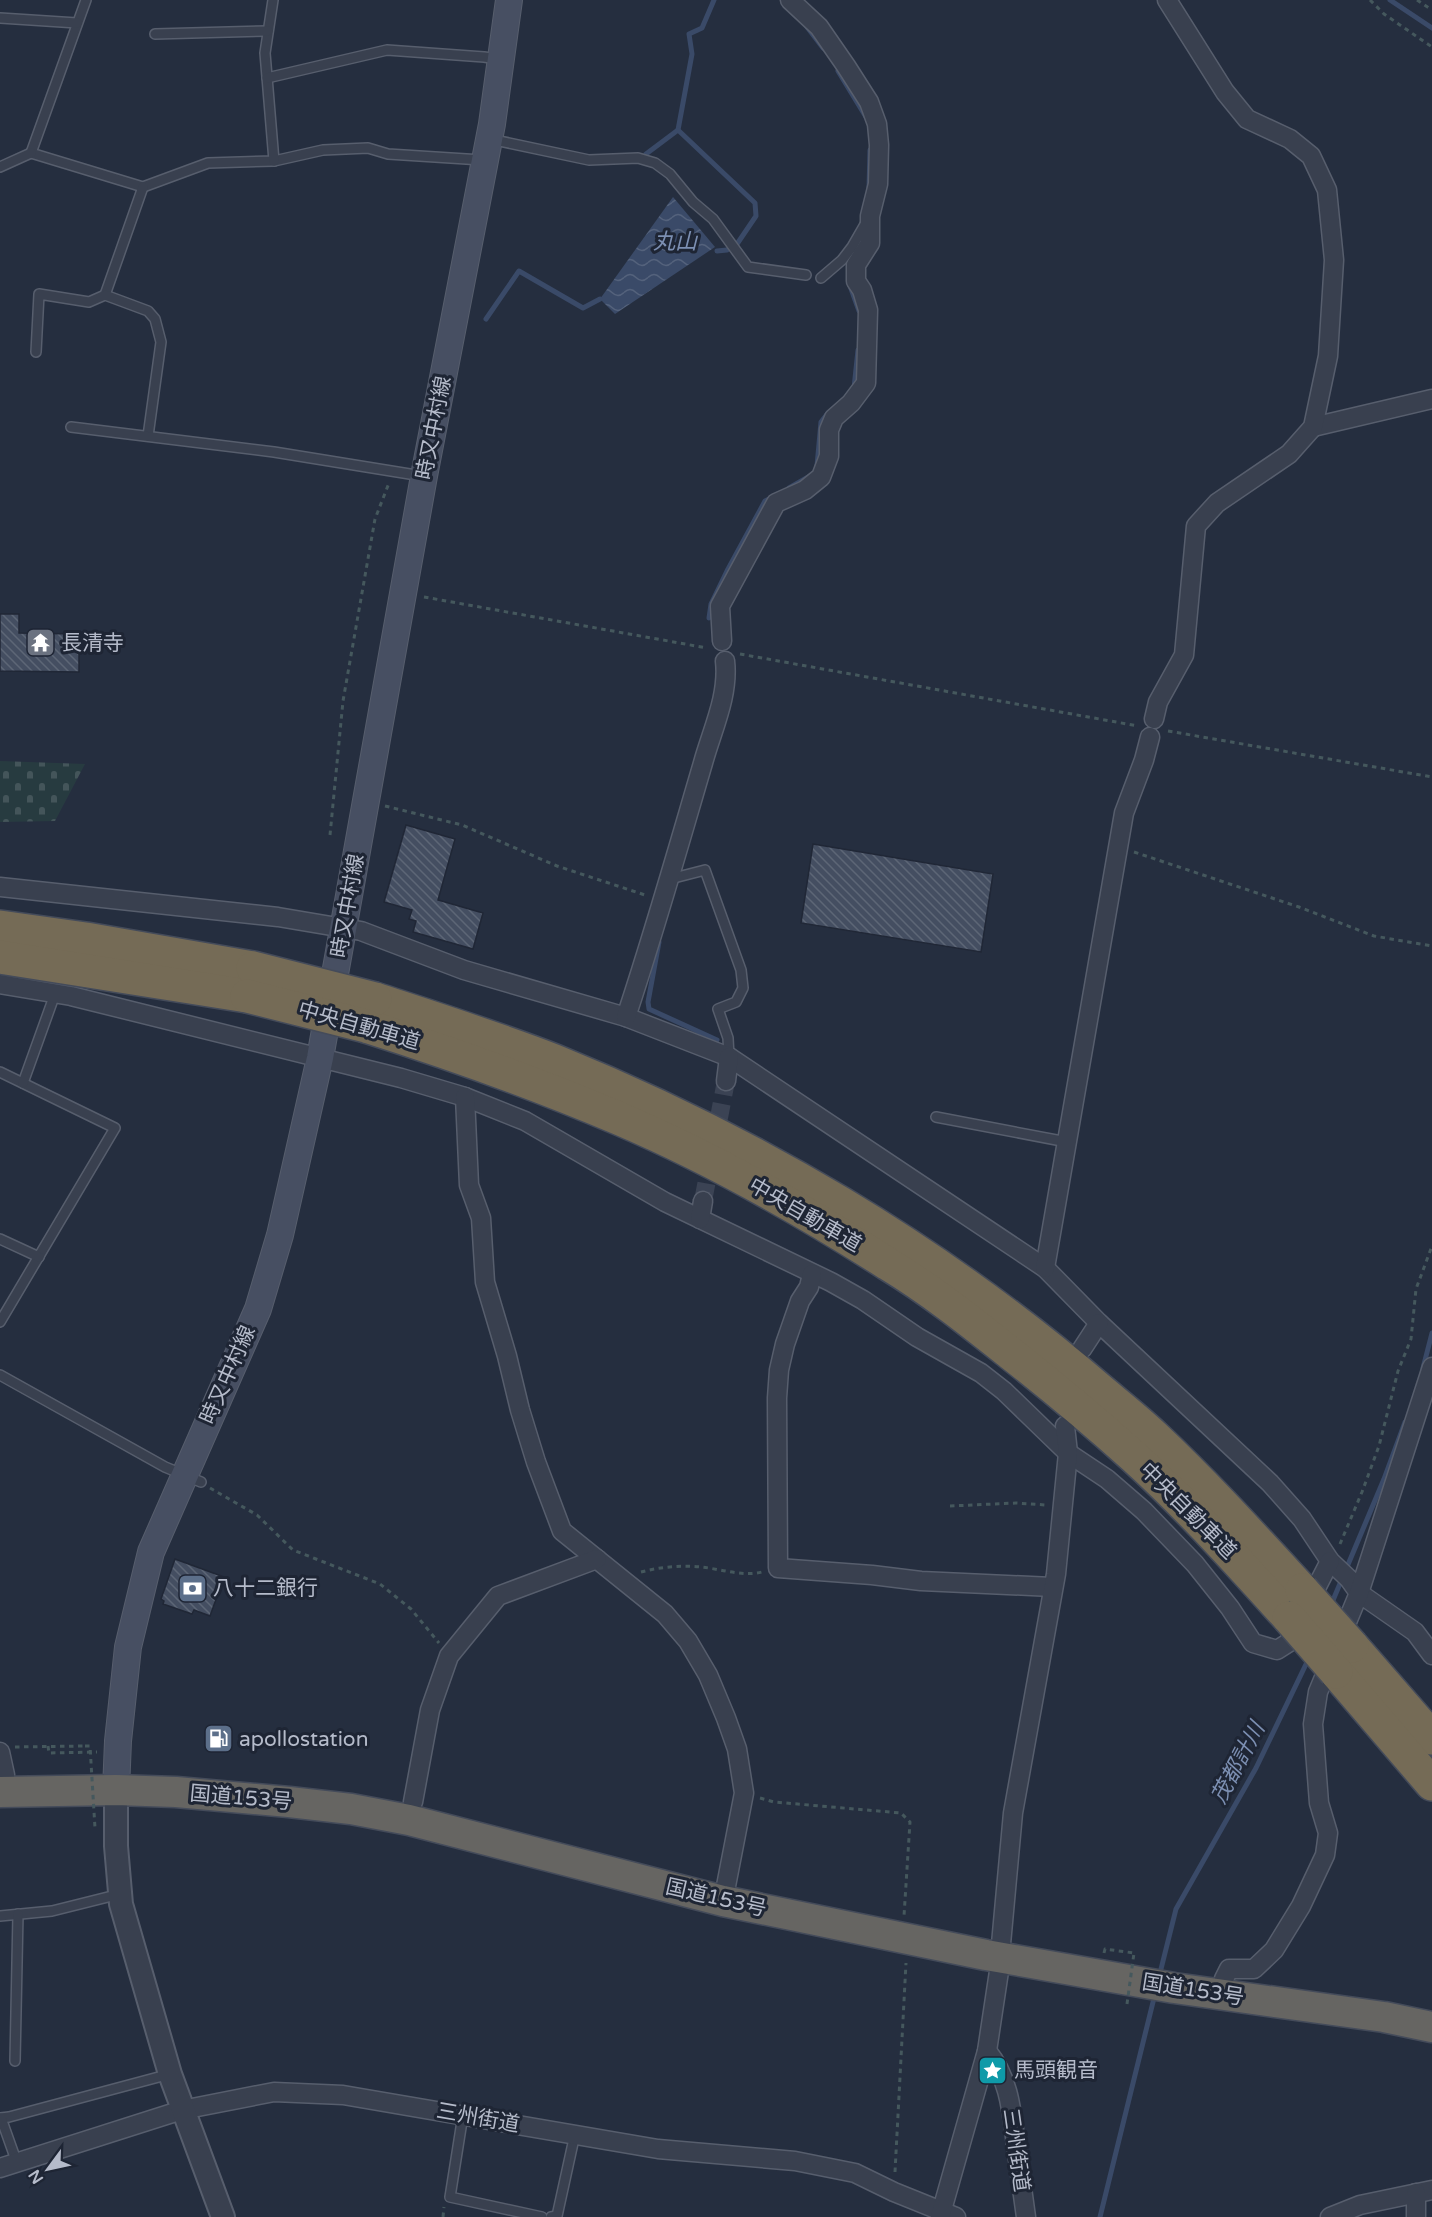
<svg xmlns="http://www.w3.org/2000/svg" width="1432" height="2217" font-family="'Varela Round','Noto Sans JP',sans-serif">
<defs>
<pattern id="cemetery-stones" width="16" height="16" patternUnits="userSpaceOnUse" patternTransform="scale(1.5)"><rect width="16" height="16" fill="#273b40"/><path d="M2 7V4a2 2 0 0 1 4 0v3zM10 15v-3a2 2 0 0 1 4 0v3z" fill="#44555a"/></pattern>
<pattern id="water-waves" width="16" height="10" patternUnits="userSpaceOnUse" patternTransform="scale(1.5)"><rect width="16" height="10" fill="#3a4a68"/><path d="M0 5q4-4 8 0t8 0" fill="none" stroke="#54627c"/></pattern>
<pattern id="building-back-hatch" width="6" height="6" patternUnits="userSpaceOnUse" patternTransform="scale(1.5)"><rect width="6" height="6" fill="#444e61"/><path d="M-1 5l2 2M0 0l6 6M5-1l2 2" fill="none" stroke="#5d6676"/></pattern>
</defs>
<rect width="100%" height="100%" fill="#252e3f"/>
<path fill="url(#cemetery-stones)" d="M0,761L85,764L55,821L0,822Z"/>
<path fill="url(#water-waves)" d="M673,197L715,247L615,314L600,299Z"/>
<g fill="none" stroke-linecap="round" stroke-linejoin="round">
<g stroke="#3a4a68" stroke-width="5">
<path d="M714,0L702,28L689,34L692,54L678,130L755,203L756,216L737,244"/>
<path d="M1390,0L1432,28"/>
<path d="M807,27L823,48"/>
<path d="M838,71L866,117"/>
<path d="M646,154L678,130"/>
<path d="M869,188L870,150"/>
<path d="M717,251L727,250"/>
<path d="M850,286L859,311"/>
<path d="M486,319L519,271L583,308L600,299"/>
<path d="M854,388L858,350"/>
<path d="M817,466L821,422L828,413"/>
<path d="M789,488L810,476"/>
<path d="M709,618L711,604L727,571L765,501L773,497"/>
<path d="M659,942L648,1002L649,1009L717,1040"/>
<path d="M1423,1368L1432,1333"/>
<path d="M1331,1605L1384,1479L1405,1422"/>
<path d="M1159,1977L1176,1909L1256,1768L1309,1658"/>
<path d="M1100,2217L1155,1994"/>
</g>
</g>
<g fill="url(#building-back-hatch)" stroke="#202736" stroke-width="1.5">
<path d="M0,614H19V633L79,634V672L0,671Z"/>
<path d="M406,825L455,839L438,900L483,913L473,949L413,932L416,921L409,919L412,910L384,902Z"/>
<path d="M813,844L993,874L981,952L801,923Z"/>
<path d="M175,1559L224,1577L210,1616L194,1610L192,1614L163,1604L164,1601L161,1599Z"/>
</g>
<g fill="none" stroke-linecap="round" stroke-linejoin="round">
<path stroke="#3b4354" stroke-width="18" stroke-dasharray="18 9" stroke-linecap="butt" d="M703,1201L726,1081"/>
<defs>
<g id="service">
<path d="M86,0L31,153L143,187L208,163L274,161L323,150L368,148L388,154L482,160"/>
<path d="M273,0L265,53L274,161"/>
<path d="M0,18L77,23"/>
<path d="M155,34L268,31"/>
<path d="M267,78L387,50L484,57L498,59"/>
<path d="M490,139L589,160L638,158L655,163L670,174L693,202L713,219L748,267L806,275"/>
<path d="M0,167L31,153"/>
<path d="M821,278L842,260L852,247L867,221"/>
<path d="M105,295L143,187"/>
<path d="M36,352L39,294L89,302L105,295L148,311L155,319L161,342L148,436"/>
<path d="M71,427L274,452L422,476"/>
<path d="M670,879L705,870L741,970L743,988L736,1002L718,1009L728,1038L729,1057"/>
<path d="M0,1072L115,1128L0,1322"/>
<path d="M23,1083L55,994"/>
<path d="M936,1117L1067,1142"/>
<path d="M0,1239L39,1257"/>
<path d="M0,1375L165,1467L201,1482"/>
<path d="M0,1916L52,1911L120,1894"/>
<path d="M15,2061L18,1914"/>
<path d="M463,2115L450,2197L542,2217"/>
<path d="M0,2118L9,2117L170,2074"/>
<path d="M1,2118L17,2163"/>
<path d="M551,2217L557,2216L575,2134"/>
</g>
<g id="minor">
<path d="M1313,427L1432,399"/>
<path d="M722,641L720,606L776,503L805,490L821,477L829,456V430L834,418L851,403L866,383L868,310L862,290L856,281V265L870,243V216L878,184L879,145L877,124L869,102L846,66L819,27L790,0"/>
<path d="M1154,719L1158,702L1184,655L1196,526L1217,503L1289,454L1313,427L1328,356L1334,260L1327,190L1311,156L1290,139L1247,119L1225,92L1167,0"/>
<path d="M0,887L278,917L361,931L464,970L626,1017L729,1057L1045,1268L1099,1323L1270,1483L1302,1519L1330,1561L1349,1579L1359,1593L1415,1632L1432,1655"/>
<path d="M0,984L71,996L401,1078L465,1097L525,1121L665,1202L831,1282L863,1300L917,1337L981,1373L1004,1391L1068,1453L1107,1479L1144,1511L1195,1564L1230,1608L1253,1643L1277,1650L1288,1643L1330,1561"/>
<path d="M626,1017C654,933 678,848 703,763C712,730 729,696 725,661"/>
<path d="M726,1081L729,1057"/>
<path d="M465,1097L469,1185L481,1218L485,1282L507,1356L520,1410L536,1462L562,1531L665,1614L688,1641L708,1675L726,1718L737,1749L744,1793L726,1886"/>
<path d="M700,1219L703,1201"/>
<path d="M1045,1268L1124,813L1144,760L1150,737"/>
<path d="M812,1274L809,1287L800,1301L785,1344L779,1370L777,1398L778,1568L872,1575L921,1581L1052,1587"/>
<path d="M1082,1349L1099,1323"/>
<path d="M0,1752L5,1775"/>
<path d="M413,1802L430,1710L449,1656L498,1596L597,1559"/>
<path d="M1224,1979L1229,1969H1254L1274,1950L1301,1906L1325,1855L1328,1833L1319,1803L1313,1724L1318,1692L1359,1593L1432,1367"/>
<path d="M987,2051C1011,2080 1012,2117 1017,2152C1020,2174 1023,2195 1026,2217"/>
<path d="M0,2168L182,2110L274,2092L343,2095L658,2149L795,2161L855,2173L894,2192L956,2217"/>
<path d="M940,2217L987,2051L1001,1958V1944L1013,1813L1056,1574L1068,1453L1065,1426"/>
<path d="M1330,2217L1360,2205L1432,2190"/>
<path d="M1416,2217V2193"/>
</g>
<path id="tertiary" d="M116,1790V1846L121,1904L170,2074L223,2217"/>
<path id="secondary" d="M116,1790L118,1741L128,1647L151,1552L258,1309L280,1235L320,1058L424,476L492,124L509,0"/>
<path id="trunk" d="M0,1792L116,1790L176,1792L289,1802L351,1809L409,1820L723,1901L986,1955L1174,1988L1384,2017L1432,2027"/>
<g id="motorway">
<path d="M0,927L86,939L253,968"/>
<path d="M0,957L247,996"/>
<path d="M375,999C436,1019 496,1038 555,1061C752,1141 939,1251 1099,1389C1118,1405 1137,1420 1155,1437C1206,1485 1254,1538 1302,1590"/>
<path d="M366,1026C451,1053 535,1083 618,1118C712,1158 802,1209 888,1264C931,1290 971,1322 1010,1353C1052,1386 1094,1421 1134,1457C1189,1507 1239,1563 1289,1618"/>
<path d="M1352,1646L1432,1738"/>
<path d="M1336,1672L1432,1784"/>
</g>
</defs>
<use href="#service" stroke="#575e6d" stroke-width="12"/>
<use href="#minor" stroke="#575e6d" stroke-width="21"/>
<use href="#tertiary" stroke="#575e6d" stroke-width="26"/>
<use href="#secondary" stroke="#575e6d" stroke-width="28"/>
<use href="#trunk" stroke="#444b5a" stroke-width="33"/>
<use href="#motorway" stroke="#444b5a" stroke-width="36"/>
<g stroke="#45585d" stroke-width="3" stroke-dasharray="4.5 4.5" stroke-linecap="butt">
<path d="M1370,0L1384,14L1432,47"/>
<path d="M1417,0L1432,10"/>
<path d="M424,597L707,648"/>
<path d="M740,654L1138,726"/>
<path d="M1168,731L1432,777"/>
<path d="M385,806L462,825L557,866L645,895"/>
<path d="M330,835L343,701L375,519L389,483"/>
<path d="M1134,852L1299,907L1374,936L1432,946"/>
<path d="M210,1488L257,1515L293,1550L380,1584L411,1609L439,1643"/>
<path d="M950,1506L1016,1503L1046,1505"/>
<path d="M1340,1544L1362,1492L1379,1446L1398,1371L1411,1339L1416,1289L1432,1246"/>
<path d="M641,1572C660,1567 681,1565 701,1567C721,1569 743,1577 762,1572"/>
<path d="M48,1746L49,1753L97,1752"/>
<path d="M15,1747L85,1746"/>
<path d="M760,1798L774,1802L901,1813L910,1822L904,1916"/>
<path d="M1104,1953L1105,1949L1134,1953"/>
<path d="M895,2172L906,1963"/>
<path d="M443,2217L444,2207"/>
</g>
<use href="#service" stroke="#39404f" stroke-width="9"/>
<use href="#minor" stroke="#39404f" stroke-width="18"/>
<use href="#tertiary" stroke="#39404f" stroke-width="22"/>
<use href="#secondary" stroke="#474f62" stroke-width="26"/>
<use href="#trunk" stroke="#666562" stroke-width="30"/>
<use href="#motorway" stroke="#756b56" stroke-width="33"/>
<defs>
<g id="motorway-bridge">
<path d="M253,968L375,999"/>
<path d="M247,996L366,1026"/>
<path d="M1302,1590L1352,1646"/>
<path d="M1289,1618L1336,1672"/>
</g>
</defs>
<use href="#motorway-bridge" stroke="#444b5a" stroke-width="36" stroke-linecap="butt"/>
<g stroke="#45585d" stroke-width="3" stroke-dasharray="4.5 4.5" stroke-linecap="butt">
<path d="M85,1746H90L95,1828"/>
<path d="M1127,2004L1134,1953"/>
</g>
<use href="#motorway-bridge" stroke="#756b56" stroke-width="33"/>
</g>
<defs>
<symbol id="temple-square" viewBox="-11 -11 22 22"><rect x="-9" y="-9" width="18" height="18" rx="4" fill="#6b7280" stroke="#1e2534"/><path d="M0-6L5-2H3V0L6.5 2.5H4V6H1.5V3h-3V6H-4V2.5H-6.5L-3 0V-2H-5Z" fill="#fff"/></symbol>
<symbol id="bank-square" viewBox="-11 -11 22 22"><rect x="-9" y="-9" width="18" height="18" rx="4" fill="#5c6f8a" stroke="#1e2534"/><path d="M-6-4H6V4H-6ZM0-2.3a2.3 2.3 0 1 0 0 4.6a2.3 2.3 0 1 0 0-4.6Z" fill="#fff"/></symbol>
<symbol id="fuel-square" viewBox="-11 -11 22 22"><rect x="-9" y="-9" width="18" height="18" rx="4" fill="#5c6f8a" stroke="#1e2534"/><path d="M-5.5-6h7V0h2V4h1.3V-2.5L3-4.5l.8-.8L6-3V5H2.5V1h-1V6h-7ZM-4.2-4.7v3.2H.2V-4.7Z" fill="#fff"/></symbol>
<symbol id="sight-square" viewBox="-11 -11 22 22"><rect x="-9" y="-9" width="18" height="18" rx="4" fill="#0f9aa8" stroke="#1e2534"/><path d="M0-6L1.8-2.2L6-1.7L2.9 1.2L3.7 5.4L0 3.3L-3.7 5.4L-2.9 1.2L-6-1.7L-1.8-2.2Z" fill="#fff"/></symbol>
</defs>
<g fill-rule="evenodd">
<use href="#temple-square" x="24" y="626" width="33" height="33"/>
<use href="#bank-square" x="176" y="1572" width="33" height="33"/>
<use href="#fuel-square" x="202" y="1722" width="33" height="33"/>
<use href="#sight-square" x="976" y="2054" width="33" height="33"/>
</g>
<g text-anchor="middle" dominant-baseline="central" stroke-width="6" stroke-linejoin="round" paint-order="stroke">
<g font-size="21" fill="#b5bbca" stroke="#1e2534">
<text transform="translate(434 428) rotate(-79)">時又中村線</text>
<text transform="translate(348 906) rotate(-80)">時又中村線</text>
<text transform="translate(359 1026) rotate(16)">中央自動車道</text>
<text transform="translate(805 1215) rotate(30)">中央自動車道</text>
<text transform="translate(228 1375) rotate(-66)">時又中村線</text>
<text transform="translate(1188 1511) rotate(45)">中央自動車道</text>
<text transform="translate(241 1798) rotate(5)">国道153号</text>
<text transform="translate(716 1898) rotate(13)">国道153号</text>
<text transform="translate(1193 1990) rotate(9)">国道153号</text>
<text transform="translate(478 2118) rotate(10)">三州街道</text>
<text transform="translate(1016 2150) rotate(82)">三州街道</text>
</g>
<g font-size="21" fill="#b5bbca" stroke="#1e2534" text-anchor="start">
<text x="61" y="643">長清寺</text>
<text x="213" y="1588">八十二銀行</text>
<text x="239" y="1739">apollostation</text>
<text x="1014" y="2070">馬頭観音</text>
</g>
<g font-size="22" font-style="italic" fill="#7c8fb2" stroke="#1e2534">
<text x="675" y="242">丸山</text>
<text transform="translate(1238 1763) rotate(-62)">茂都計川</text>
</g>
</g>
<g transform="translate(48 2169) rotate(237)" stroke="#1e2534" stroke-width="4.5" paint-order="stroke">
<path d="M0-4.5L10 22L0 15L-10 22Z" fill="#b5bbca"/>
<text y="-9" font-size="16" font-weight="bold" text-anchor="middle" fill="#b5bbca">N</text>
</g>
</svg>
